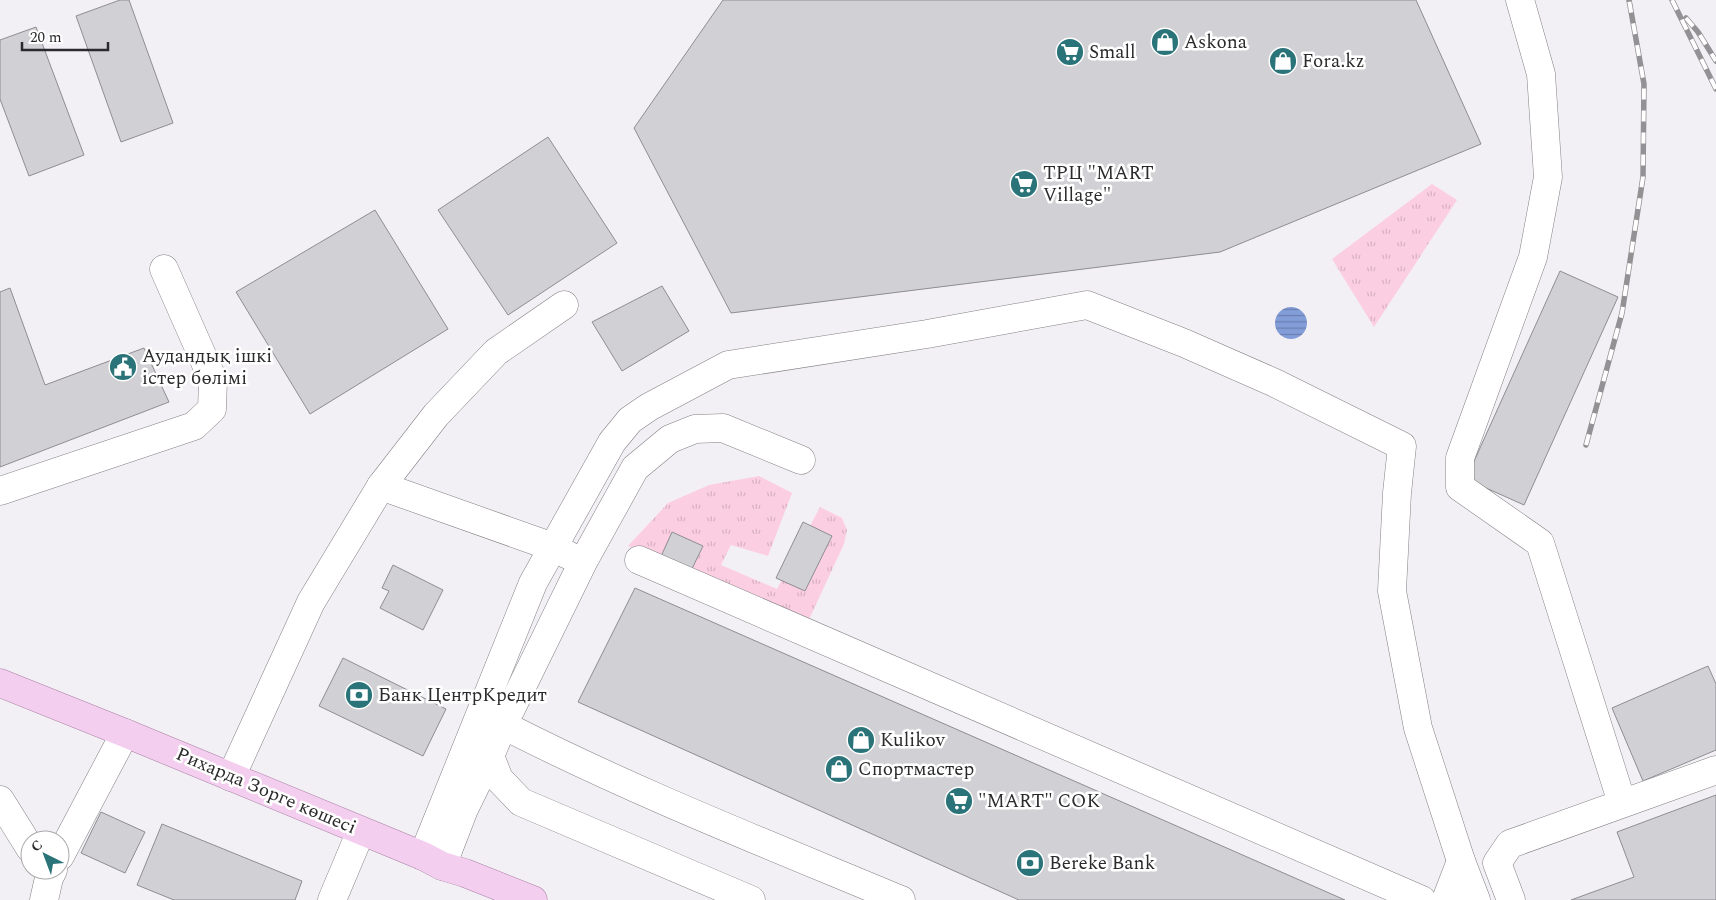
<svg xmlns="http://www.w3.org/2000/svg" width="1716" height="900" font-family="Spectral,serif">
<defs>
<pattern id="grass-tufts" width="24" height="20" patternUnits="userSpaceOnUse" patternTransform="scale(1.25)"><rect width="24" height="20" fill="#fccee2"/><path d="M3 7l-1-3M5 7V3M7 7l1-3M15 17l-1-3M17 17v-4M19 17l1-3" fill="none" stroke="#d8b1c2"/></pattern>
<pattern id="water-rules" width="6" height="5" patternUnits="userSpaceOnUse" patternTransform="scale(1.25)"><rect width="6" height="5" fill="#839dd9"/><path d="M0 2.5h6" fill="none" stroke="#6b80b0"/></pattern>
</defs>
<rect width="100%" height="100%" fill="#f3f0f5"/>
<g fill="url(#grass-tufts)">
<path d="M1432,184L1457,200L1374,327L1332,259Z"/>
<path d="M759,476L792,493L768,556L731,545L721,565L777,589L820,507L842,518L847,530L844,544L806,626L628,546L668,503L709,485Z"/>
</g>
<circle fill="url(#water-rules)" cx="1291" cy="323" r="16"/>
<g fill="#d0d0d5" stroke="#8d8d92">
<path d="M120,0H129L173,123L121,142L76,16Z"/>
<path d="M723,0H1416L1481,144L1220,252L731,313L634,128Z"/>
<path d="M36,27L84,155L29,176L0,99V40Z"/>
<path d="M548,137L617,243L508,315L438,210Z"/>
<path d="M375,210L448,329L310,414L236,292Z"/>
<path d="M1560,271L1618,297L1524,505L1466,479Z"/>
<path d="M662,286L689,331L622,371L592,322Z"/>
<path d="M10,288L45,385L144,348L169,402L0,467V292Z"/>
<path d="M803,522L832,536L805,591L776,578Z"/>
<path d="M672,532L703,546L688,577L658,563Z"/>
<path d="M393,565L443,590L423,630L380,608L389,591L382,588Z"/>
<path d="M635,588L1345,900H1019L578,702Z"/>
<path d="M343,658L446,709L423,756L319,706Z"/>
<path d="M1708,666L1716,684V750L1643,781L1612,708Z"/>
<path d="M1716,795V900H1571L1634,877L1617,832Z"/>
<path d="M101,812L145,832L125,873L81,853Z"/>
<path d="M162,824L302,881L295,900H174L137,885Z"/>
</g>
<g fill="none" stroke-linecap="round" stroke-linejoin="round">
<defs>
<g id="minor">
<path d="M1520,0L1541,74L1548,177L1533,257L1460,458V487L1540,543L1622,803"/>
<path d="M381,486L553,547L568,555"/>
<path d="M0,491L194,426L212,409L213,380L164,269"/>
<path d="M639,560L1422,900"/>
<path d="M503,725C632,791 767,844 901,900"/>
<path d="M490,756L499,779L521,802L751,900"/>
<path d="M231,777L311,602L381,486L436,415L496,352L564,305"/>
<path d="M0,800L30,848"/>
<path d="M60,856L125,733"/>
<path d="M423,856L533,583L612,442L630,420L649,407L728,365L927,334L1087,305L1184,343L1275,383L1402,446L1397,493L1392,591L1418,728L1461,861L1476,900"/>
<path d="M442,866L464,809L490,756L503,725L583,562L635,468L670,439L695,429L723,428L801,460"/>
<path d="M44,900L49,878L53,870"/>
<path d="M332,900L361,831"/>
<path d="M1446,900L1461,861"/>
<path d="M1511,900L1497,863L1510,844L1716,770"/>
</g>
<path id="major" d="M0,683L125,733L423,856L442,866L465,873L533,900"/>
</defs>
<use href="#minor" stroke="#838185" stroke-width="29"/>
<use href="#major" stroke="#a87fa4" stroke-width="29"/>
<use href="#minor" stroke="#fff" stroke-width="28"/>
<use href="#major" stroke="#f3ceef" stroke-width="28"/>
<defs>
<g id="rail">
<path d="M1672,0L1716,89"/>
<path d="M1686,18L1698,32L1716,61"/>
<path d="M1586,445L1622,313L1643,177L1644,84L1629,0"/>
</g>
</defs>
<use href="#rail" stroke="#939194" stroke-width="5.5"/>
<use href="#rail" stroke="#fff" stroke-width="4" stroke-dasharray="11" stroke-linecap="butt"/>
</g>
<defs>
<symbol id="shop-disc" viewBox="-11 -11 22 22"><circle r="9.5" fill="#297379" stroke="#fff"/><path d="M-5-2.5h2.3a2.7 3.5 0 0 1 5.4 0H5L5.5 6h-11ZM-1.5-2.5h3a1.5 2.3 0 0 0-3 0Z" fill="#fff"/></symbol>
<symbol id="supermarket-disc" viewBox="-11 -11 22 22"><circle r="9.5" fill="#297379" stroke="#fff"/><path d="M-6-5.5h2.5l.6 2H6L4.5 2H-2.5L-4.4-4H-6ZM-1.5 3.2a1.3 1.3 0 1 0 .1 0ZM3 3.2a1.3 1.3 0 1 0 .1 0Z" fill="#fff"/></symbol>
<symbol id="civic-disc" viewBox="-11 -11 22 22"><circle r="9.5" fill="#297379" stroke="#fff"/><path d="M-.6-6.5H3V-4.5H.6V-3L4-1V1h2V6H-6V1h2V-1L-.6-3ZM-1.2 2.5V6h2.4V2.5Z" fill="#fff"/></symbol>
<symbol id="bank-disc" viewBox="-11 -11 22 22"><circle r="9.5" fill="#297379" stroke="#fff"/><path d="M-6-4H6V4H-6ZM0-2.3a2.3 2.3 0 1 0 0 4.6a2.3 2.3 0 1 0 0-4.6Z" fill="#fff"/></symbol>
</defs>
<g fill-rule="evenodd">
<use href="#shop-disc" x="1149" y="26" width="32" height="32"/>
<use href="#supermarket-disc" x="1054" y="36" width="32" height="32"/>
<use href="#shop-disc" x="1267" y="45" width="32" height="32"/>
<use href="#supermarket-disc" x="1008" y="168" width="32" height="32"/>
<use href="#civic-disc" x="107" y="351" width="32" height="32"/>
<use href="#bank-disc" x="343" y="679" width="32" height="32"/>
<use href="#shop-disc" x="845" y="724" width="32" height="32"/>
<use href="#shop-disc" x="823" y="753" width="32" height="32"/>
<use href="#supermarket-disc" x="943" y="785" width="32" height="32"/>
<use href="#bank-disc" x="1014" y="847" width="32" height="32"/>
</g>
<g text-anchor="middle" dominant-baseline="central" stroke-width="5" stroke-linejoin="round" paint-order="stroke">
<g font-size="19" fill="#2b2a2c" stroke="#fff" text-anchor="start">
<text x="1184" y="42">Askona</text>
<text x="1089" y="52">Small</text>
<text x="1302" y="61">Fora.kz</text>
<text x="1043" y="173">ТРЦ "MART<tspan x="1043" dy="22">Village"</tspan></text>
<text x="142" y="356">Аудандық ішкі<tspan x="142" dy="22">істер бөлімі</tspan></text>
<text x="378" y="695">Банк ЦентрКредит</text>
<text x="880" y="740">Kulikov</text>
<text x="858" y="769">Спортмастер</text>
<text x="978" y="801">"MART" СОК</text>
<text x="1049" y="863">Bereke Bank</text>
</g>
<g font-size="19" fill="#2b2a2c" stroke="#fff">
<text transform="translate(266 791) rotate(23)">Рихарда Зорге көшесі</text>
</g>
</g>
<g transform="translate(45 855) rotate(318)"><circle r="24" fill="#ffffff" stroke="#aaaaab"/>
<path d="M0-4L9 19L0 12L-9 19Z" fill="#297379"/>
<text y="-8" font-size="14" font-weight="bold" text-anchor="middle" fill="#2b2a2c">С</text>
</g>
<path d="M22 42v8h86v-8" fill="none" stroke="#2b2a2c" stroke-width="2.5"/>
<text x="30" y="42" font-size="15" fill="#2b2a2c" stroke="#ffffff" stroke-width="4" paint-order="stroke">20 m</text>
</svg>
